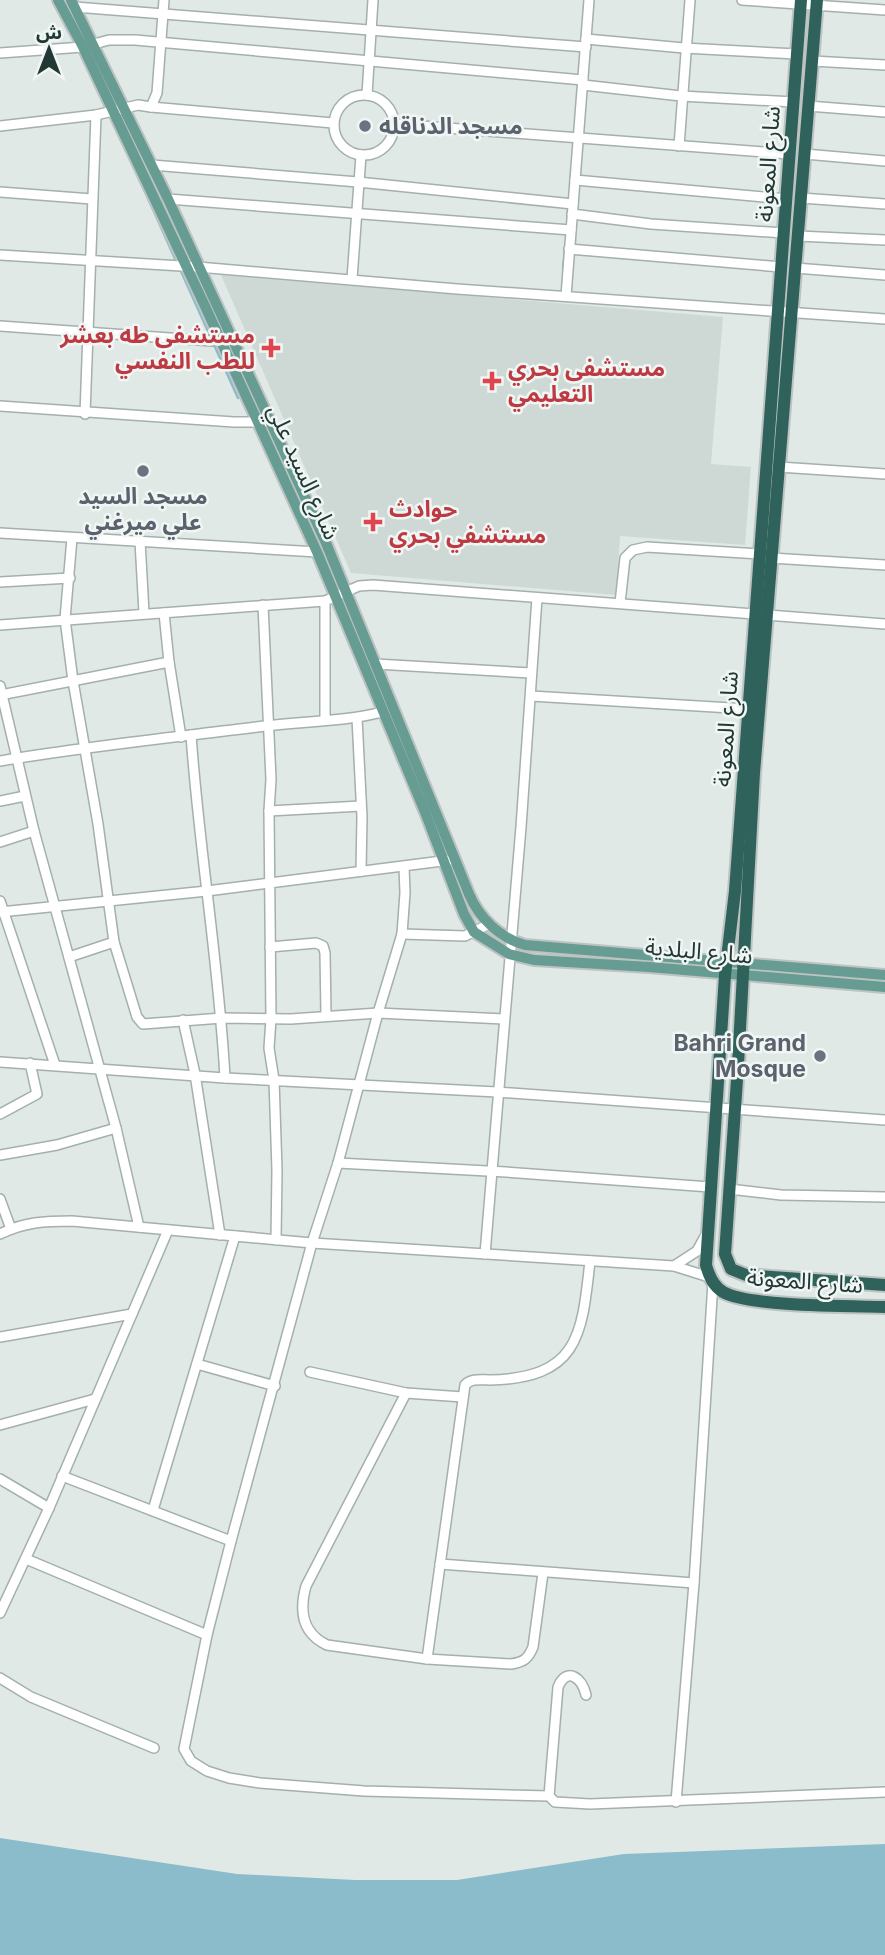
<svg xmlns="http://www.w3.org/2000/svg" width="885" height="1955" font-family="Inter,'Noto Sans Arabic',sans-serif">
<rect width="100%" height="100%" fill="#e0e9e6"/>
<path fill="#ced9d5" d="M221,275L723,317L711,464L751,467L745,545L620,536L616,595L351,573Z"/>
<path fill="#8bbccb" d="M0,1838L237,1874L355,1880H457L624,1854L885,1844V1955H0Z"/>
<g fill="none" stroke-linecap="round" stroke-linejoin="round">
<g stroke="#8bbccb" stroke-width="2.5">
<path d="M134,167L177,263"/>
<path d="M563,268L565,251"/>
<path d="M180,269L238,398"/>
</g>
<defs>
<g id="minor">
<path d="M742,0L885,10"/>
<path d="M75,7L586,47"/>
<path d="M586,39L684,48L797,54"/>
<path d="M94,44L109,40H135L583,80"/>
<path d="M0,53L83,47"/>
<path d="M812,61L885,65"/>
<path d="M583,85L681,96L794,102"/>
<circle cx="364" cy="125" r="30"/>
<path d="M367,95L373,0"/>
<path d="M808,106L885,112"/>
<path d="M151,107L333,123"/>
<path d="M395,124L790,154"/>
<path d="M0,126L96,115L138,105L151,107L157,93L164,0"/>
<path d="M679,146L690,0"/>
<path d="M805,154L885,161"/>
<path d="M152,165L358,182L573,204"/>
<path d="M575,180L786,199"/>
<path d="M0,192L92,199"/>
<path d="M801,198L885,204"/>
<path d="M168,199L571,230"/>
<path d="M572,214L651,224L784,233"/>
<path d="M798,236L885,240"/>
<path d="M569,249L781,267"/>
<path d="M0,255L198,267L457,289L885,319"/>
<path d="M795,268L885,275"/>
<path d="M352,279L361,155"/>
<path d="M566,296L589,0"/>
<path d="M0,326L212,341L220,339"/>
<path d="M0,406L234,422H264"/>
<path d="M85,414L96,115"/>
<path d="M779,467L885,474"/>
<path d="M0,533L317,552"/>
<path d="M72,538L65,619L73,681L98,824L114,942L137,1017L143,1024L222,1018L291,1019L378,1013L504,1019"/>
<path d="M140,541L144,613"/>
<path d="M771,558L885,565"/>
<path d="M0,582L70,578"/>
<path d="M325,601V720"/>
<path d="M620,603L625,558L633,550L647,547L760,554"/>
<path d="M263,605L271,779L269,811L271,1019L269,1048L274,1080L277,1170L276,1240"/>
<path d="M0,625L325,601L359,586L373,585L885,624"/>
<path d="M169,662L181,737"/>
<path d="M376,664L531,673"/>
<path d="M0,686L34,831L116,1128L139,1227"/>
<path d="M0,695L169,662L164,613"/>
<path d="M531,696L748,709"/>
<path d="M357,718L362,817L361,871"/>
<path d="M191,735C199,850 219,963 225,1078"/>
<path d="M0,761C88,746 177,737 265,726C304,721 344,722 382,712"/>
<path d="M0,801L25,796"/>
<path d="M269,811L361,806"/>
<path d="M0,842L34,831"/>
<path d="M404,867L405,893L402,934L378,1013L338,1163L312,1243L231,1541L207,1635L184,1749L191,1761L207,1771L229,1778L260,1783L364,1791L549,1796L555,1802L590,1804L885,1792"/>
<path d="M0,901L55,1065"/>
<path d="M0,912L207,891L450,860"/>
<path d="M402,934L465,936L489,924"/>
<path d="M270,947L316,943L323,946L325,953L326,1015"/>
<path d="M69,957L114,942"/>
<path d="M183,1020L195,1074L220,1235"/>
<path d="M0,1062L225,1078L497,1092L885,1120"/>
<path d="M0,1114L37,1094L30,1063"/>
<path d="M0,1155L57,1145L116,1128"/>
<path d="M338,1163L506,1172L710,1187"/>
<path d="M729,1189L781,1195L885,1197"/>
<path d="M0,1199L11,1229"/>
<path d="M0,1234C24,1222 45,1221 72,1221L312,1243L674,1266L709,1277"/>
<path d="M485,1254L521,827L537,598"/>
<path d="M674,1266L697,1251L707,1233"/>
<path d="M0,1337L132,1314"/>
<path d="M197,1364L275,1386"/>
<path d="M310,1372L406,1393L463,1397"/>
<path d="M406,1393L306,1586C299,1611 302,1633 327,1645L427,1659L511,1664C524,1662 528,1659 533,1647L543,1573"/>
<path d="M0,1425L95,1399"/>
<path d="M62,1476L231,1541"/>
<path d="M0,1479L49,1508"/>
<path d="M153,1510L235,1236"/>
<path d="M26,1559L207,1635"/>
<path d="M440,1564L694,1583"/>
<path d="M0,1613L49,1508L168,1230"/>
<path d="M427,1659L465,1385C471,1378 481,1380 490,1380C579,1378 582,1335 590,1261"/>
<path d="M0,1678L31,1697L154,1748"/>
<path d="M549,1796L558,1687C567,1666 582,1678 586,1695"/>
<path d="M676,1802L694,1583L713,1282"/>
</g>
<g id="major">
<path d="M58,0L83,47L205,306L317,552L425,812L464,914L474,932L509,954L534,960L649,967L885,987"/>
<path d="M71,0L168,199L326,543L469,894C479,918 500,938 525,945L885,975"/>
</g>
<g id="highway">
<path d="M801,0L735,891L725,975L706,1265C709,1276 713,1286 723,1292C750,1307 850,1306 885,1307"/>
<path d="M817,0L754,773L738,1065L725,1254L731,1269L746,1275L885,1285"/>
</g>
</defs>
<use href="#minor" stroke="#a3b0ad" stroke-width="12"/>
<use href="#major" stroke="#bdc3c2" stroke-width="14"/>
<use href="#highway" stroke="#bdc3c2" stroke-width="16"/>
<use href="#minor" stroke="#fff" stroke-width="9"/>
<use href="#major" stroke="#679c93" stroke-width="10"/>
<use href="#highway" stroke="#30625c" stroke-width="12"/>
</g>
<g fill="#6b7280" stroke="#f0f6f4" stroke-width="2.5">
<circle cx="365" cy="126" r="7"/>
<circle cx="143" cy="471" r="7"/>
<circle cx="820" cy="1056" r="7"/>
</g>
<g fill="#e0444e" stroke="#f0f6f4" stroke-width="2.5">
<path d="M267.5 337.5h7v7h7v7h-7v7h-7v-7h-7v-7h7z"/>
<path d="M488.5 370.5h7v7h7v7h-7v7h-7v-7h-7v-7h7z"/>
<path d="M369.5 511.5h7v7h7v7h-7v7h-7v-7h-7v-7h7z"/>
</g>
<g text-anchor="middle" dominant-baseline="central" stroke-width="5" stroke-linejoin="round" paint-order="stroke">
<g font-size="23" font-weight="bold" fill="#5b616d" stroke="#f0f6f4" text-anchor="start">
<text x="379" y="126">مسجد الدناقله</text>
<text x="143" y="496" text-anchor="middle">مسجد السيد<tspan x="143" dy="26">علي ميرغني</tspan></text>
<text x="806" y="1043" text-anchor="end">Bahri Grand<tspan x="806" dy="26">Mosque</tspan></text>
</g>
<g font-size="23" fill="#223834" stroke="#f0f6f4">
<text transform="translate(768 164) rotate(-86)">شارع المعونة</text>
<text transform="translate(304 472) rotate(66)">شارع السيد علي</text>
<text transform="translate(726 729) rotate(-86)">شارع المعونة</text>
<text transform="translate(699 951) rotate(5)">شارع البلدية</text>
<text transform="translate(805 1281) rotate(4)">شارع المعونة</text>
</g>
<g font-size="23" font-weight="bold" fill="#be3a42" stroke="#f0f6f4" text-anchor="start">
<text x="255" y="335" text-anchor="end">مستشفى طه بعشر<tspan x="255" dy="26">للطب النفسي</tspan></text>
<text x="508" y="368">مستشفى بحري<tspan x="508" dy="26">التعليمي</tspan></text>
<text x="389" y="509">حوادث<tspan x="389" dy="26">مستشفي بحري</tspan></text>
</g>
</g>
<g transform="translate(49 49)" stroke="#f0f6f4" stroke-width="5" paint-order="stroke">
<path d="M0-5L12 26L0 18L-12 26Z" fill="#223834"/>
<text y="-10" font-size="19" font-weight="bold" text-anchor="middle" fill="#223834">ش</text>
</g>
</svg>
